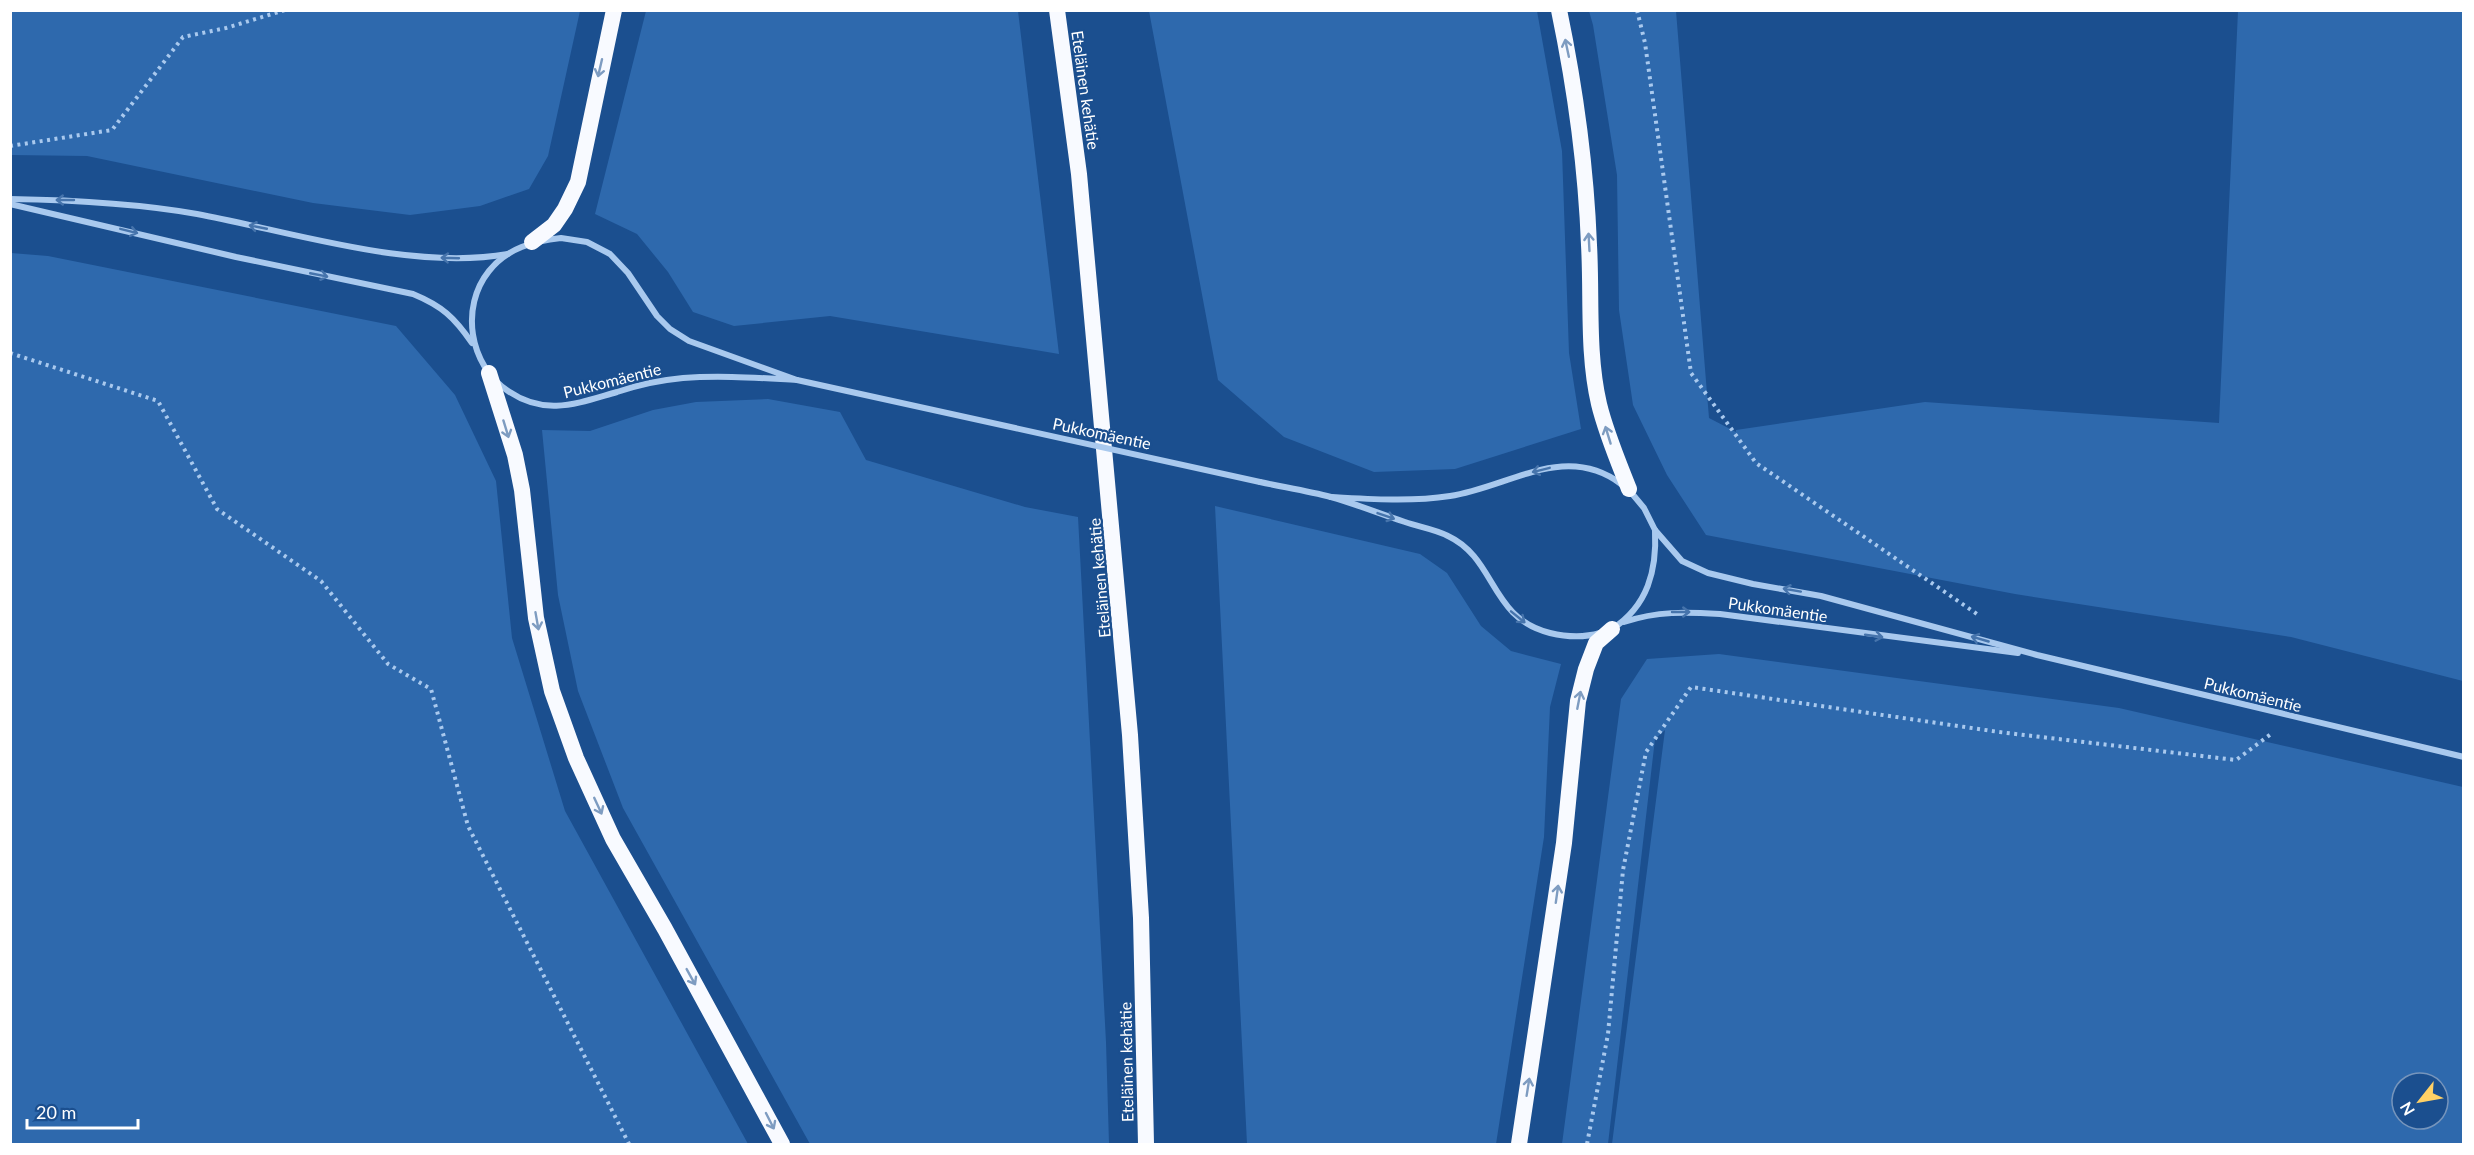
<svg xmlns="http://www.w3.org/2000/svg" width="2474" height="1155" font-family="Lato,sans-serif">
<rect width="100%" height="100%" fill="#1b4f8f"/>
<g fill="#2e69ad" fill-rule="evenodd">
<path d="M10,11L11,10L580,11L548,156L529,189L480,206L410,215L313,203L87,156L11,155Z"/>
<path d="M646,11H1018L1059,354L830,316L734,326L693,312L668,272L637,234L595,214Z"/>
<path d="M1149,11H1537L1562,151L1569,353L1581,429L1455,469L1374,472L1284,437L1218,380Z"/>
<path d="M1589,11H1676L1709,418L1736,432V430L1925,402L2219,423L2238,11H2463V681L2291,637L2015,594L1706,535L1667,475L1633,405L1619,310L1617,175L1593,25Z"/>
<path d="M11,253L48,256L396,326L455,395L496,481L512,638L565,811L748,1144H11Z"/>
<path d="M768,399L840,412L866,460L1025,507L1078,517L1106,1042L1109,1144H810L623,808L578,691L558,595L542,430L590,431L653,410L696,402Z"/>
<path d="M1215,506L1420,554L1447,573L1481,626L1511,651L1561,664L1550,707L1544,837L1496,1144H1247Z"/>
<path d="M1719,654L2119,708L2463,787V1144H1612L1665,730L1655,739L1608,1144H1562L1621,699L1647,659ZM2402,1083H2438V1119H2402Z"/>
</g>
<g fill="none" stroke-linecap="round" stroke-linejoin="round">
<g stroke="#a9c9ee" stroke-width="4" stroke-dasharray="3 4.5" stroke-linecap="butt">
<path d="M1637,10L1645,43L1691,373L1756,463L1977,614"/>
<path d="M10,146L112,130L183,37L226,28L285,10"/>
<path d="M10,353L158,401L217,509L321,581L388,664L431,689L468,826L629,1144"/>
<path d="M1587,1144L1608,1034L1623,870L1646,752L1691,687L1999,732L2236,760L2271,734"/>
</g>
<g stroke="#a9c9ee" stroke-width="6">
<path d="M10,199C73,200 135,203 197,214C293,232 411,271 508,254"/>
<path d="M10,204L236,257L413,294C442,306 454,317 472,343"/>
<path d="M561,238L587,242L610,254L628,273L657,316L670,329L689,341L797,380C759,378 721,375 683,378C660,380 638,385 617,392C578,403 546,417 508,391C469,365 460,307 489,271C507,248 534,241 561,238Z"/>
<path d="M1260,482C1283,487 1308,491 1331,497C1356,504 1380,514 1405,522C1419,527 1435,529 1448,536C1497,559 1489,618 1550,633C1567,637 1583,638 1600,633"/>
<path d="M1629,490L1644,508L1655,530L1682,561L1708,573L1753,584L1821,596L2037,655L2464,757"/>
<path d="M1331,497C1371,499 1411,502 1450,496C1509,487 1565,442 1621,484"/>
<path d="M1624,622C1658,611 1685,612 1720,614L2018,653"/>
<path d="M1612,629C1648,606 1657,570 1655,530"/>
</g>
<g stroke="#f8faff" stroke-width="16">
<path d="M1057,10L1079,174L1130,735L1141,918L1146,1144"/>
<path d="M1559,10C1575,87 1586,166 1589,245C1592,298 1587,352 1599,404C1606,433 1618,461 1629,489"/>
<path d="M532,242L554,225L565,209L578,182L614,10"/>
<path d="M489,373L515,455L522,490L536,618L552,691L576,758L613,839L665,929L782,1144"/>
<path d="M1519,1144L1564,843L1578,701L1586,669L1596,643L1612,629"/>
</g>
<path stroke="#a9c9ee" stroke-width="6" d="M797,380L1260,482"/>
</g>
<defs><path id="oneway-shaft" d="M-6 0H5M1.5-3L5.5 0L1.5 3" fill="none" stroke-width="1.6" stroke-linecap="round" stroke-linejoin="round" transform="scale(1.5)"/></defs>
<g stroke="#7e9cc1">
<use href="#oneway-shaft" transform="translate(1567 48) rotate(-102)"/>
<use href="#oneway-shaft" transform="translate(600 68) rotate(103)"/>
<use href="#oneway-shaft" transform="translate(1589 242) rotate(-93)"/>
<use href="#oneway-shaft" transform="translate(506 429) rotate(73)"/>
<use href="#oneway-shaft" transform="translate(1608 435) rotate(-107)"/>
<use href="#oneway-shaft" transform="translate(537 621) rotate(80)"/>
<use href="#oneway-shaft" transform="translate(1579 700) rotate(-79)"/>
<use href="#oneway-shaft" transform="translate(598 806) rotate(65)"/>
<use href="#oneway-shaft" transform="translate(1557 894) rotate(-82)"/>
<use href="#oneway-shaft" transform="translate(691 977) rotate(61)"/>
<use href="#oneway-shaft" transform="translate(1528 1087) rotate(-81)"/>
<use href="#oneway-shaft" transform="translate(770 1121) rotate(63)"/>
</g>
<g stroke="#4674ac">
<use href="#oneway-shaft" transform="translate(65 200) rotate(-180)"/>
<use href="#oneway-shaft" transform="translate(258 227) rotate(-169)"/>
<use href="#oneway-shaft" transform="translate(129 231) rotate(14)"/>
<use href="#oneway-shaft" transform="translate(450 258) rotate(-178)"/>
<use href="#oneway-shaft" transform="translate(319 275) rotate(11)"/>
<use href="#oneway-shaft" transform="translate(1541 470) rotate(166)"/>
<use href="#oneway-shaft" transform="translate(1386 516) rotate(19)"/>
<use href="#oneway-shaft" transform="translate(1792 590) rotate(-170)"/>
<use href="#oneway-shaft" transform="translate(1681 612)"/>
<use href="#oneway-shaft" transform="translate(1518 617) rotate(39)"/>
<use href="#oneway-shaft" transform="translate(1874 636) rotate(8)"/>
<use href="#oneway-shaft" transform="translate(1980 639) rotate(-164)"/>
</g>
<g text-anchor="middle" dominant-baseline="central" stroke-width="4.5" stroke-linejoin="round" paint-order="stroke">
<g font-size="16" fill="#fff" stroke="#1b4f8f">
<text transform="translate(1086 90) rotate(82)">Eteläinen kehätie</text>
<text transform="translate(612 380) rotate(-14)">Pukkomäentie</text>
<text transform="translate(1102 433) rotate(12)">Pukkomäentie</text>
<text transform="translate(1099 578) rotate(-95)">Eteläinen kehätie</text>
<text transform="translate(1778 609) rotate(8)">Pukkomäentie</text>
<text transform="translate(2253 694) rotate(14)">Pukkomäentie</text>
<text transform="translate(1126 1062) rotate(-91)">Eteläinen kehätie</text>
</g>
</g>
<rect width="2474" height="1155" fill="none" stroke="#ffffff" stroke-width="24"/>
<g transform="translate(2420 1101) rotate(239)"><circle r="28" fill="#1b4f8f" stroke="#7695bc" stroke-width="1.5"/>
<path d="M0-4.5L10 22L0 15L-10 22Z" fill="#ffd166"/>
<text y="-9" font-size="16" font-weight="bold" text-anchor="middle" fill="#ffffff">N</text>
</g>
<path d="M27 1119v9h111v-9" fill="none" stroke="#ffffff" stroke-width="3"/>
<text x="36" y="1119" font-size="18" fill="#ffffff" stroke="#1b4f8f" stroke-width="4.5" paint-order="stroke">20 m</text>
</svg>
